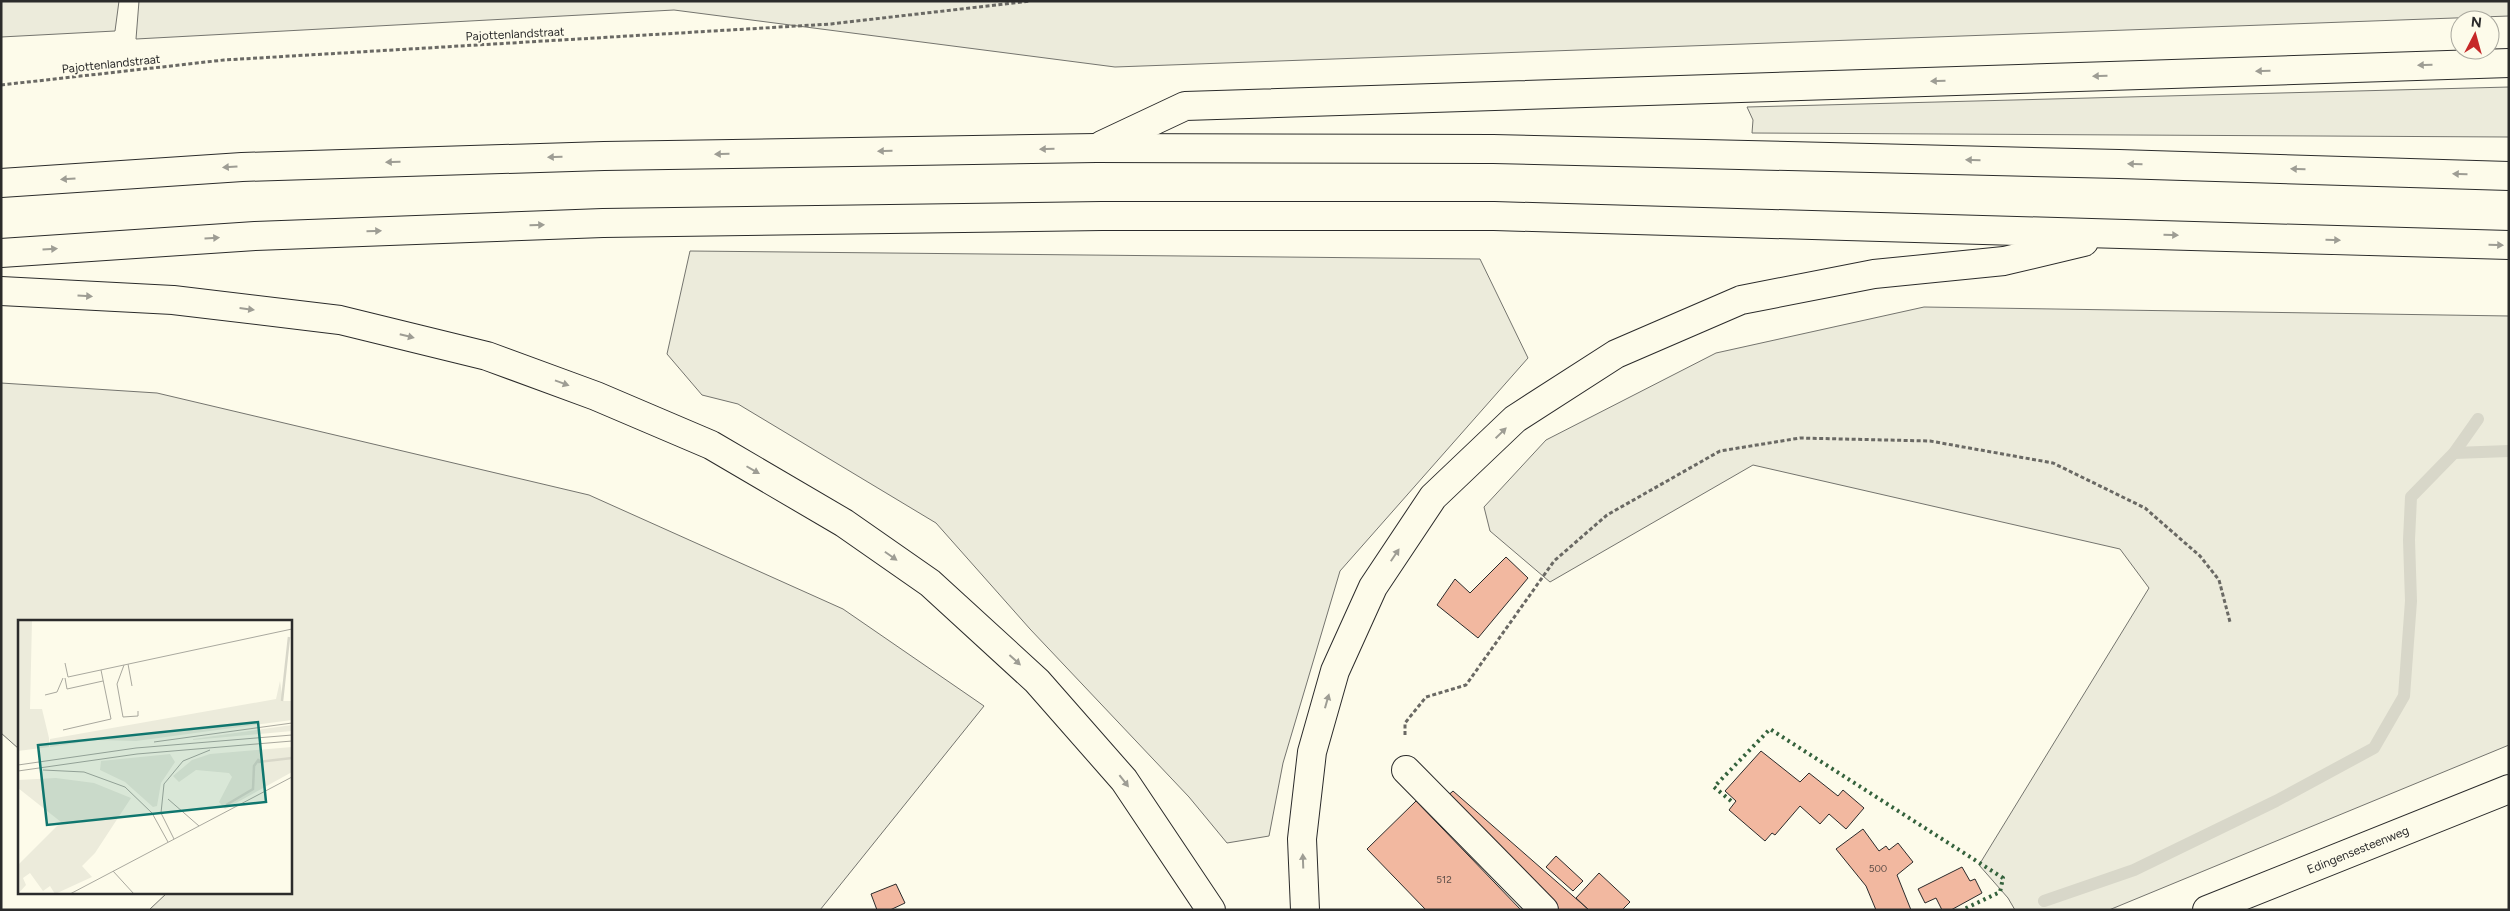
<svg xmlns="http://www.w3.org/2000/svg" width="2510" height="911" font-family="Figtree,sans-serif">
<rect width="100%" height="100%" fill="#fdfbea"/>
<g fill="#ecebdb" stroke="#74746e">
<path d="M1,1H119L115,31L1,37Z"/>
<path d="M139,1H2509V16L1115,67L674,10L136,39Z"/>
<path d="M2509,87V137L1752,133L1753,120L1747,107Z"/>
<path d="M690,251L1480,259L1528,358L1340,571L1283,763L1269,836L1227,843L1189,797L1030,629L936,523L738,404L702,395L667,354Z"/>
<path d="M1924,307L2509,316V745L2109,910H2015L2008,898L1979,865L2149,588L2120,549L1753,465L1550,582L1490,531L1484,507L1546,440L1716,353Z"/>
<path d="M1,383L157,393L589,495L843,609L984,706L820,910H149L168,892H290V621H19V749L1,733Z"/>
</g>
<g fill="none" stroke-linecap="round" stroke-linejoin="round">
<g stroke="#d8d7c9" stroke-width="12">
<path d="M2454,453L2509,451"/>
<path d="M2044,901L2134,870L2276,801L2374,748L2404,696L2411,601L2409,540L2411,497L2454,453L2478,419"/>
</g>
</g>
<g fill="#f2b8a0" stroke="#2b2b2b">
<path d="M1506,557L1528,578L1478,638L1437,605L1455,579L1470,593Z"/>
<path d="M1761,751L1800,782L1809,773L1838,796L1843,790L1864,808L1846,829L1829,814L1820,824L1800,806L1775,835L1772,833L1765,841L1729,810L1736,801L1725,791Z"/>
<path d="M1453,791L1589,910H1552L1444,799Z"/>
<path d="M1416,801L1521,910H1426L1367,849Z"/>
<path d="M1863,829L1879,851L1886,846L1889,850L1898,843L1913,862L1897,875L1911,910H1876L1866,886L1836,849Z"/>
<path d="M1556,856L1583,881L1573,891L1546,867Z"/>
<path d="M1962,867L1970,881L1975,879L1982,893L1951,910H1942L1936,898L1925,903L1918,889Z"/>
<path d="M1599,873L1630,902L1622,910H1589L1576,898Z"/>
<path d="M896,884L905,903L890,910H877L871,894Z"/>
</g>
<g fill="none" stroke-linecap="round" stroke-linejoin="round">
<defs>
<path id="minor" d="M1406,770L1544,910"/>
<path id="major" d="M2207,910L2509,789"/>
<g id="highway">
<path d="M1102,145L1185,106L2509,63"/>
<path d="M1,183L242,167L604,156L1096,148L1493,149L2119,164L2509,176"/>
<path d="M1,253L255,236L603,223L1102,216H1494L2509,245"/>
<path d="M1,291L173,300L340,320L487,356L596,396L711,445L844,523L930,583L1037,681L1124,780L1211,910"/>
<path d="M1305,910L1302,839L1312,752L1335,671L1373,587L1433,497L1515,419L1616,354L1741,300L1874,274L2004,261L2084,242"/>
</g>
</defs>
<use href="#minor" stroke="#2b2b2b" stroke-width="30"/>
<use href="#major" stroke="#2b2b2b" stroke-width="30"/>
<use href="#highway" stroke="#2b2b2b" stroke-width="30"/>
<g stroke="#6a6964" stroke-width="3" stroke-dasharray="4 2.5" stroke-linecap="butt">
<path d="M1,85L224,60L831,24L1030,1"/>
<path d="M1405,735V723L1426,697L1466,685L1554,561L1607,515L1720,451L1800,438L1930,441L2053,463L2145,508L2200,556L2219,580L2230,622"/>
</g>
<use href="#minor" stroke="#fdfbea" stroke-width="28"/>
<use href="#major" stroke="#fdfbea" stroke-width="28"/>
<use href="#highway" stroke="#fdfbea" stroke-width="28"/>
<path stroke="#34623c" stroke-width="4" stroke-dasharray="2.5 4" stroke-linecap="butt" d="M1731,801L1714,787L1770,729L2003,878L2000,892L1962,910"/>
</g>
<defs><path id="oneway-solid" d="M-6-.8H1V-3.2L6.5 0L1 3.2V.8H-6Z" transform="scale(1.25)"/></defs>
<g fill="#9e9d94">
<use href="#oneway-solid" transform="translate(2425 65) rotate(178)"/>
<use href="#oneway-solid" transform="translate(2263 71) rotate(178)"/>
<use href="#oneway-solid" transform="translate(2100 76) rotate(178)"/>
<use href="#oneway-solid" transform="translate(1938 81) rotate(178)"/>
<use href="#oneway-solid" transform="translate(1047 149) rotate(179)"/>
<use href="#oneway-solid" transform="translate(885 151) rotate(179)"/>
<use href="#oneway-solid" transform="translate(722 154) rotate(179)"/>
<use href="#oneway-solid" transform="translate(555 157) rotate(178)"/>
<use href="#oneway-solid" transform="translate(1973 160) rotate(-179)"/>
<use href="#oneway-solid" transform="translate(393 162) rotate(178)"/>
<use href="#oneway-solid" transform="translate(2135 164) rotate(-178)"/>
<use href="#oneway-solid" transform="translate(230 167) rotate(176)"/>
<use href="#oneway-solid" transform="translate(2298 169) rotate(-178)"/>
<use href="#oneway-solid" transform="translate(2460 174) rotate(-178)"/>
<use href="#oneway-solid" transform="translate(68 179) rotate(176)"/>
<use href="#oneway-solid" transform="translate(537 225) rotate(-2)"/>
<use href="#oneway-solid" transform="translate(374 231) rotate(-2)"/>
<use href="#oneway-solid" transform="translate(2171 235) rotate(2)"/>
<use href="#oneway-solid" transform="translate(212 238) rotate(-4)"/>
<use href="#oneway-solid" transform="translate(2333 240) rotate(2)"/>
<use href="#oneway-solid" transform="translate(2496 245) rotate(2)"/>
<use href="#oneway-solid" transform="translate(50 249) rotate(-4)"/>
<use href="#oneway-solid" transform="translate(85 296) rotate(3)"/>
<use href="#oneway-solid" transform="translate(247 309) rotate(7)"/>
<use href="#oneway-solid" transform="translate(407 336) rotate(14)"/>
<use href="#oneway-solid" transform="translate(562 383) rotate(20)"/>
<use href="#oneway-solid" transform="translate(1501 433) rotate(-44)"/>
<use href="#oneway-solid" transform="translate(753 470) rotate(30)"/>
<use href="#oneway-solid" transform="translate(1395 555) rotate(-56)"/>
<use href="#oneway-solid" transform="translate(891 556) rotate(35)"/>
<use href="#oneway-solid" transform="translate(1015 660) rotate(42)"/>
<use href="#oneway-solid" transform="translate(1327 701) rotate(-74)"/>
<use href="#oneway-solid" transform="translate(1124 781) rotate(52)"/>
<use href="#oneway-solid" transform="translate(1303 861) rotate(-92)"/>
</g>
<g text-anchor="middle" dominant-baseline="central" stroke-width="4" stroke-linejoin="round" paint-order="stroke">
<g font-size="10" fill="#5d4e48">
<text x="1878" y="868">500</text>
<text x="1444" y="879">512</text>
</g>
<g font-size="12" fill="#2b2b2b" stroke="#fdfbea">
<text transform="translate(515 34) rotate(-3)">Pajottenlandstraat</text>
<text transform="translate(111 64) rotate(-6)">Pajottenlandstraat</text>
<text transform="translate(2358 850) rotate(-22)">Edingensesteenweg</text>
</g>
</g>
<g transform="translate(18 620)">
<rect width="274" height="274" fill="#fdfbea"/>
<path d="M0,0H14L12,89H24L31,118V127L0,131ZM262,61L265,81H274V100L118,121L79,120L32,127V119L258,79ZM274,105V111L175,120V119ZM274,127V152L207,189L201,182L214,157L211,153L178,150L161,162L155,156L174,140L192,134ZM152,134L157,142L143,163L139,186L135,187L107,162L82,150L83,141ZM38,158L76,163L113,178L77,233L64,246L74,257L37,274L32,266L25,271L12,253L5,258L8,265L0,274V245L43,202L0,168V160Z" fill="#ecebdb"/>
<path fill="none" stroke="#d8d7c9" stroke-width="2.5" d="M264,81L271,17M240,142L274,138M208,185L235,169L236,146L241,139"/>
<path fill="none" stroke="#a9a89e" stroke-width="1" d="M47,43L50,57L274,9M110,44L114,66M106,45L99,64L105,97L120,96V91M47,58L49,69L85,61M27,75L39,72L45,58M45,110L93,99L83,50M136,122L274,103M0,145L118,128L274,115M25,150L66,152L107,167L134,193L150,222M0,151L119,134L274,121M150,179L181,206M156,219L143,193L146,164L165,141L192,130M95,251L116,274M52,274L274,157"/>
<path fill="#0f766e" fill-opacity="0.15" stroke="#0f766e" stroke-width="2.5" d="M240,102L248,182L29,205L20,125Z"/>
<rect width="274" height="274" fill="none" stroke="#2b2b2b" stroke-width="2.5"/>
</g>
<rect width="2510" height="911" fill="none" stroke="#2b2b2b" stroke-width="5"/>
<g transform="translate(2475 35) rotate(6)"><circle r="24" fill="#fdfbea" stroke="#a9a89e"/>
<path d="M0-4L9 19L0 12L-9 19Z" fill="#c62828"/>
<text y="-8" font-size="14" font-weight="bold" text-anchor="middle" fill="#2b2b2b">N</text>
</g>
</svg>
